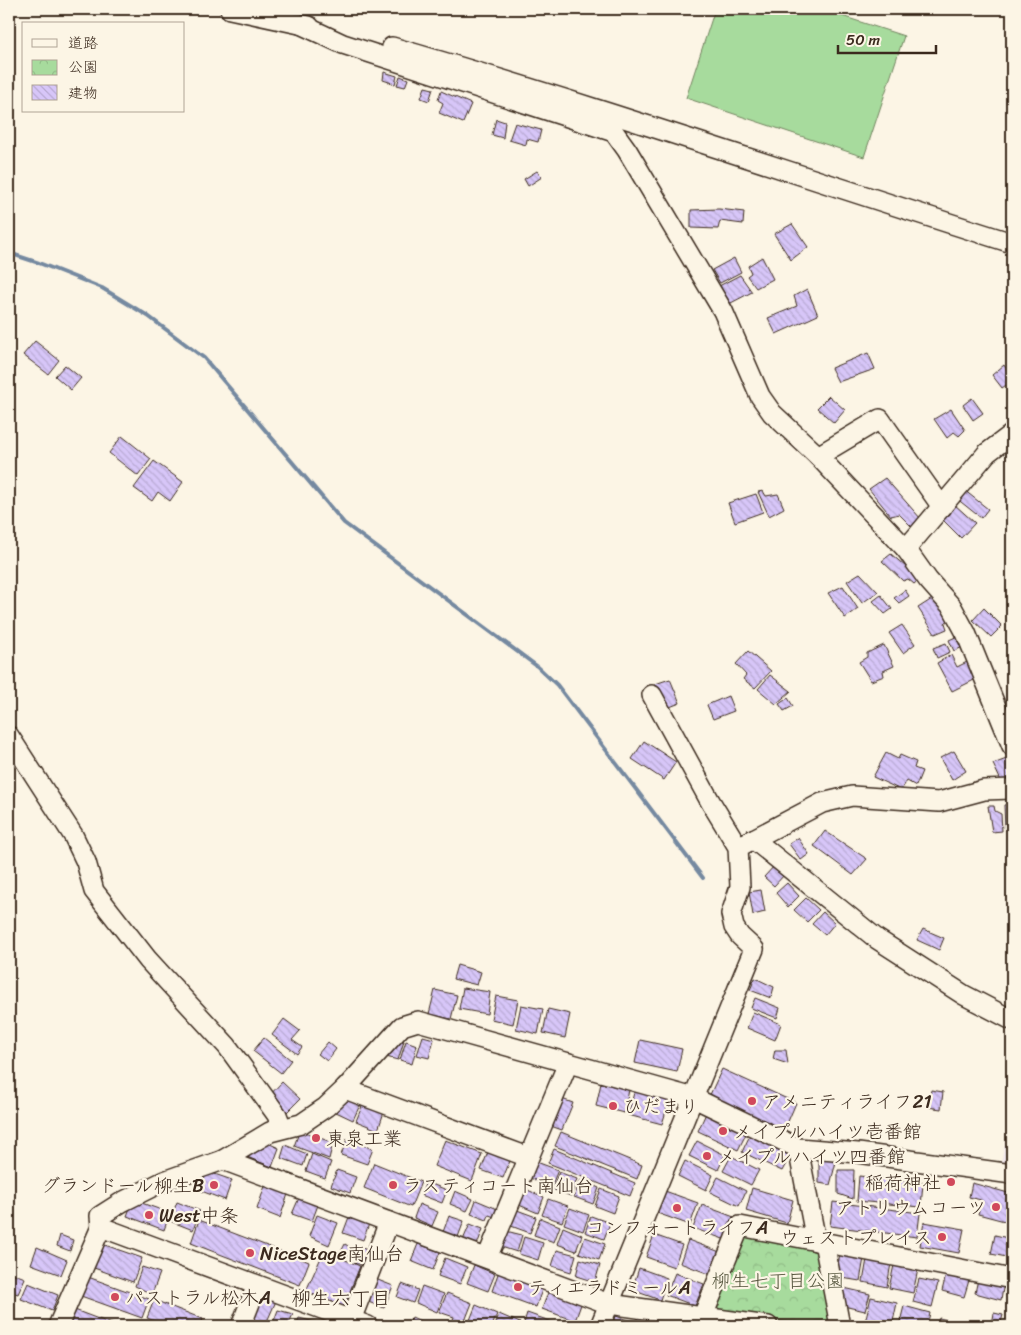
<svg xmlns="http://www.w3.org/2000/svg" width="1021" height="1335" font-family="Sriracha,'Klee One',sans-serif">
<defs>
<pattern id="park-crowns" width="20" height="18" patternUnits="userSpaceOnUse" patternTransform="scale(1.25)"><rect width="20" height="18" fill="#a7db9d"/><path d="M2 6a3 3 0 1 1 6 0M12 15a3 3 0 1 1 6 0" fill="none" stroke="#91bc87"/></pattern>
<pattern id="building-back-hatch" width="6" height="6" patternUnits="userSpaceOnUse" patternTransform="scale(1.25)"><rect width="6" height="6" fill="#d7c6f8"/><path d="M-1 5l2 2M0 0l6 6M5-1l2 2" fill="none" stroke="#b9aad4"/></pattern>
</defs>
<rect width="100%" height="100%" fill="#fcf5e5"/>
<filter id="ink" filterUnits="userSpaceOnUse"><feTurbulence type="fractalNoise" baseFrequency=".02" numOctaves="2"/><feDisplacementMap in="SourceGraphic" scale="10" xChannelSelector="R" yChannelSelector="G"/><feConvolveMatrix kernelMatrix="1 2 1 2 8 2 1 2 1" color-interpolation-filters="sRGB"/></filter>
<g filter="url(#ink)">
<path fill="#f1e7eb" d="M1012,1112V1170L1000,1167Z"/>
<path fill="#a7db9d" stroke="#71825e" d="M715,9H820L904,36L864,157L686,98Z"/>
<path fill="url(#park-crowns)" stroke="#71825e" d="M745,1232L820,1248L835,1326H823L721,1313L716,1305Z"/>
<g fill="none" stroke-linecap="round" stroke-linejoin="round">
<path stroke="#7589a0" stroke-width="4" d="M9,253L39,263L102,288L148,316L204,358L344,523L538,667L557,685L703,878"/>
</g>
<g fill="url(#building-back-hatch)" stroke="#3b2a1e">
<path d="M384,72L397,76L395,84L383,80Z"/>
<path d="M400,76L408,79L405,87L397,85Z"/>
<path d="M425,87L433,89L429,101L421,98Z"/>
<path d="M441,91L471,104L463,123L439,113L443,103L438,100Z"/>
<path d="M496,119L505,122L503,138L492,135Z"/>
<path d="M515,123L541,130L538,142L527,139L526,145L509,140Z"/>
<path d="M537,171L542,177L528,186L524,179Z"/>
<path d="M719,209L744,212L743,224L720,221L718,229L691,228V210Z"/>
<path d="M792,224L808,247L791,260L774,234Z"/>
<path d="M762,257L773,279L756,288L747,276L751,273L748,266Z"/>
<path d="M734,258L741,272L720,283L712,270Z"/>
<path d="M740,275L752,292L729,304L719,286Z"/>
<path d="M807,289L818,315L776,334L768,318L797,306L794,296Z"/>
<path d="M35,341L59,360L48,374L23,355Z"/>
<path d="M868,353L875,369L838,382L831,368Z"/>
<path d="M65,365L81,378L71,390L55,376Z"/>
<path d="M1004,365L1012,376V381L1002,388L992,375Z"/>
<path d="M829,396L845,410L834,423L817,408Z"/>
<path d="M972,398L983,413L973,420L963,405Z"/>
<path d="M951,409L965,430L959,436L954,432L947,438L934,419Z"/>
<path d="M122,436L151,459L138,476L109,453Z"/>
<path d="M154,461L183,482L170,501L158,492L152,501L134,488Z"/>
<path d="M885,478L921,519L912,527L899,514L891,516L869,489Z"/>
<path d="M964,490L988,509L981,518L956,498Z"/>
<path d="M763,491L766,496L778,494L784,508L769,516L758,492Z"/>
<path d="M756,494L763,512L735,522L728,503Z"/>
<path d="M954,504L975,523L961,538L941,518Z"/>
<path d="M891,554L920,579L914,584L908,579L903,581L882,561Z"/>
<path d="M860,573L878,592L862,603L847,581Z"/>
<path d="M843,586L858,609L845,618L828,593Z"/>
<path d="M905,590L909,596L899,603L894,598Z"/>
<path d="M881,595L892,609L885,614L873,601Z"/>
<path d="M932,599L950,619L945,623L947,629L935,634L918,608Z"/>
<path d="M984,608L1002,626L991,637L973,620Z"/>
<path d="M902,625L915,644L903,653L889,633Z"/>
<path d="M960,635L965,646L954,651L949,640Z"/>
<path d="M946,643L950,652L937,658L933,648Z"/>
<path d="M884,645L894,666L883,671L884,676L871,681L859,662L867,657V653Z"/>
<path d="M748,651L771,671L755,688L743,679L746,675L736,664Z"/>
<path d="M951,655L957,667L969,661L978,678L952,691L937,663Z"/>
<path d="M770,675L791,691L776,704L758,689Z"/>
<path d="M670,679L680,703L667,708L661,704L655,684Z"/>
<path d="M728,696L734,711L713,719L707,705Z"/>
<path d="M788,698L793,706L784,711L779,704Z"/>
<path d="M644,741L676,762L664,780L632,759Z"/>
<path d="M954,751L966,771L952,780L940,758Z"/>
<path d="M886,753L898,759L900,755L916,762L914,768L922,771L916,786L907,781L901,790L873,777Z"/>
<path d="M1012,757V779L1002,783L993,764Z"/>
<path d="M1012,804V828H1005L1004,805Z"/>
<path d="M988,806H994L995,811L1001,814L1002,831L992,832Z"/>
<path d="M825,831L867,859L853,875L814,846Z"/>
<path d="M798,838L809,854L801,860L789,844Z"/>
<path d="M775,865L785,874L774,886L764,877Z"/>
<path d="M787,883L799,896L788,907L776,893Z"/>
<path d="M761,890L765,912L753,915L749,892Z"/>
<path d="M806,898L819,910L807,922L794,910Z"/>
<path d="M823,912L835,923L825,935L812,924Z"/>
<path d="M923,929L944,938L939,950L917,940Z"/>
<path d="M457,965L481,972L477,985L453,979Z"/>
<path d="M755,978L774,987L771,998L750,990Z"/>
<path d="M463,988L490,992L487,1014L459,1009Z"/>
<path d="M435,990L457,995L451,1019L429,1014Z"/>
<path d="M496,996L518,1000L513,1024L491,1019Z"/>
<path d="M755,998L780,1008L777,1018L751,1008Z"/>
<path d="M521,1005L543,1009L538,1034L516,1029Z"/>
<path d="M548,1009L570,1014L565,1038L543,1033Z"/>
<path d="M753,1012L781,1024L775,1040L747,1028Z"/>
<path d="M284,1019L300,1031L292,1040L302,1047L297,1054L272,1035Z"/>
<path d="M423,1036L434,1039L429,1058L417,1055Z"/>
<path d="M392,1037L404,1041L398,1060L386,1057Z"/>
<path d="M264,1038L291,1060L281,1073L253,1051Z"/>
<path d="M640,1040L682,1049L677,1072L635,1063Z"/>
<path d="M406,1041L417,1045L412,1064L400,1060Z"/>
<path d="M328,1042L336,1049L327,1061L318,1054Z"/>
<path d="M775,1050H786L788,1064L773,1059Z"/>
<path d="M722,1069L796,1103L783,1133L708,1099Z"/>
<path d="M282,1082L300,1099L286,1113L268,1097Z"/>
<path d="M601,1083L629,1090L624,1113L596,1106Z"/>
<path d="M635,1089L670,1099L662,1124L628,1115Z"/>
<path d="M931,1090L943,1092L941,1109L928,1107Z"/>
<path d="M342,1097L360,1105L353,1120L336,1112Z"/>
<path d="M559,1098L573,1103L562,1130L548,1125Z"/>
<path d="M363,1104L384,1112L378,1130L356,1121Z"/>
<path d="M707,1111L748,1130L738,1150L698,1131Z"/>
<path d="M300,1130L333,1143L329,1159L294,1146Z"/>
<path d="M561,1132L642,1165L637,1179L555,1146Z"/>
<path d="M751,1133L792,1152L782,1171L742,1152Z"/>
<path d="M347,1139L373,1149L367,1164L341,1155Z"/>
<path d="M445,1140L482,1154L472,1181L434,1166Z"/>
<path d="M263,1141L279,1148L272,1167L247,1157L251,1147Z"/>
<path d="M697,1141L725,1155L718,1170L689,1156Z"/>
<path d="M285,1145L307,1154L303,1166L281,1158Z"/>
<path d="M554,1149L635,1183L630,1196L548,1163Z"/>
<path d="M488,1152L510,1161L503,1178L481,1170Z"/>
<path d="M312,1154L331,1162L325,1178L306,1171Z"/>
<path d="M731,1156L759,1170L751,1185L723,1171Z"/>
<path d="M819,1158H837L830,1185L819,1183Z"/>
<path d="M534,1161L558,1170L551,1187L528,1177Z"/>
<path d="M685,1161L713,1175L706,1190L678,1176Z"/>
<path d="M374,1163L421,1182L411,1207L364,1188Z"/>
<path d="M203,1170L232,1180L225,1200L196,1189Z"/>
<path d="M337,1170L356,1177L350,1193L331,1186Z"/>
<path d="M838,1170H854L853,1199L838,1194Z"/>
<path d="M559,1172L577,1179L571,1196L552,1189Z"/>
<path d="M859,1176L923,1183L921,1207L857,1201Z"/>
<path d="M718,1177L746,1191L739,1206L710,1192Z"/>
<path d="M581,1180L599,1188L593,1204L574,1197Z"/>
<path d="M426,1182L447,1190L442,1203L421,1195Z"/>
<path d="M972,1183L1012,1194V1223L978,1214L981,1200L969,1197Z"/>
<path d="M265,1186L288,1194L280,1218L257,1209Z"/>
<path d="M752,1188L793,1200L787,1223L746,1211Z"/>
<path d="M525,1189L544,1197L538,1213L519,1205Z"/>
<path d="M601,1189L619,1196L613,1213L595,1206Z"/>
<path d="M455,1191L473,1199L467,1211L450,1204Z"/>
<path d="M665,1191L698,1203L690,1225L657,1213Z"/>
<path d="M299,1198L318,1205L312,1221L292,1214Z"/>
<path d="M548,1199L568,1206L562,1222L542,1215Z"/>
<path d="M133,1200L170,1213L164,1230L127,1216Z"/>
<path d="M476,1200L500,1210L497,1218L489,1215L487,1220L471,1214Z"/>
<path d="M177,1202L200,1211L193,1230L170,1221Z"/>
<path d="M833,1202L920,1213L917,1237L830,1226Z"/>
<path d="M419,1204L438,1212L432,1226L414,1218Z"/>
<path d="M702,1205L734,1217L726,1240L693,1228Z"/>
<path d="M570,1208L589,1215L583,1231L564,1224Z"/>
<path d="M517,1210L536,1217L530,1233L511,1226Z"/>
<path d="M317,1215L338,1223L329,1245L309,1236Z"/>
<path d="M449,1216L464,1221L458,1237L443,1232Z"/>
<path d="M591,1216L610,1223L604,1239L585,1232Z"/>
<path d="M349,1217L369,1224L363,1240L343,1233Z"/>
<path d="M540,1218L560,1226L554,1242L534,1235Z"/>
<path d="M199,1220L309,1262L300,1285L191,1243Z"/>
<path d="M924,1222L964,1229L959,1253L920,1246Z"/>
<path d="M470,1224L483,1229L477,1245L463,1240Z"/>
<path d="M563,1227L582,1235L576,1251L557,1244Z"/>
<path d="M502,1230L522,1235L517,1252L498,1246Z"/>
<path d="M60,1235L73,1240L70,1251L57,1246Z"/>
<path d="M654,1235L682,1245L674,1267L646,1257Z"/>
<path d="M995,1235L1012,1239V1258L991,1254Z"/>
<path d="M524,1237L543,1243L538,1260L519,1254Z"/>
<path d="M585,1237L605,1244L599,1260L579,1253Z"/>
<path d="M688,1240L720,1252L712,1275L680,1263Z"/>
<path d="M102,1244L142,1258L133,1282L94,1268Z"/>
<path d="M345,1244L356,1251L353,1258L341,1252Z"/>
<path d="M418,1244L440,1252L433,1270L411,1261Z"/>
<path d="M37,1247L67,1260L61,1275L31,1264Z"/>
<path d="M360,1247L367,1250L363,1264H355Z"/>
<path d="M557,1250L576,1255L571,1272L552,1266Z"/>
<path d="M324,1251L360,1266L344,1306L305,1293Z"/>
<path d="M840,1253L864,1258L860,1281L836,1277Z"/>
<path d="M445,1258L467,1267L460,1284L438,1276Z"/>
<path d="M580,1259L600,1265L595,1282L576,1276Z"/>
<path d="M867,1259L891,1263L887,1287L863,1282Z"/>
<path d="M474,1265L495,1274L488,1291L467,1283Z"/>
<path d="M894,1265L918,1269L913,1293L889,1288Z"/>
<path d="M142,1267L160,1273L152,1294L135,1286Z"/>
<path d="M500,1268L544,1284L536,1307L492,1291Z"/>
<path d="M639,1268L667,1278L660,1300L632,1290Z"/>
<path d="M947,1271L970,1277L964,1297L942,1291Z"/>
<path d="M9,1272L25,1278L18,1294L9,1291Z"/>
<path d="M675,1273L704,1284L695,1306L666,1295Z"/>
<path d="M88,1277L149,1299L142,1318L81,1296Z"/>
<path d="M373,1278L393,1286L384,1308L363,1300Z"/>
<path d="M919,1279L938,1283L932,1307L913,1302Z"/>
<path d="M978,1279L1004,1283L1001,1300L975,1293Z"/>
<path d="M28,1283L58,1295L52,1311L21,1299Z"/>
<path d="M402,1284L418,1290L413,1303L397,1297Z"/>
<path d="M422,1286L444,1294L437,1312L416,1303Z"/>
<path d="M550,1287L583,1299L575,1321L542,1309Z"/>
<path d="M1011,1287H1012V1310L1007,1309Z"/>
<path d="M844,1288L870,1294L865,1311L839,1305Z"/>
<path d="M447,1293L472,1303L463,1326L451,1325L454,1317L439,1312Z"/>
<path d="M257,1296L276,1301L265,1326H246Z"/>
<path d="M871,1297L897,1303L892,1326H882L865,1322Z"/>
<path d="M154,1300L203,1319L200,1326H168L147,1318Z"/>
<path d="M476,1305L497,1314L492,1326H488L470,1320Z"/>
<path d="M904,1306L930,1313L927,1326H899Z"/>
<path d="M72,1309L117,1326H65Z"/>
<path d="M278,1310L293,1314L288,1326H272Z"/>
<path d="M527,1313L564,1326H523Z"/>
<path d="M994,1313L1003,1315L1000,1326L992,1325Z"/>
<path d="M499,1314L520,1323L519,1326H495Z"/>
<path d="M616,1316L633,1322L631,1326H613Z"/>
<path d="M412,1317L427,1324L426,1326H408Z"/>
<path d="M299,1318L315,1322L313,1326H296Z"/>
<path d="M638,1318L657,1324L656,1326H635Z"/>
<path d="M939,1318L959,1323V1326H937Z"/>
</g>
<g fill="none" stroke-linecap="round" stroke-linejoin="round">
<defs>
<g id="minor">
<path d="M230,9L309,26"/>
<path d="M298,23L343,44L614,132L627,150L723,311L760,396L772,413L818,456L906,549L928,580L952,607L966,633L1012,746"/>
<path d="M392,47C600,107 805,178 1012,243"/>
<path d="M818,456L880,419L942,507"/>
<path d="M906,549L987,453L1012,434"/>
<path d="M9,736L73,835L86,862L94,891L148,960L227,1046L277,1115L282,1128"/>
<path d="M753,839L877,939L964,995L1012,1020"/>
<path d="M744,844L822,803L852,796L939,802L984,790L1012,789"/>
<path d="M345,1089L528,1157"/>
<path d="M798,1148L816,1241"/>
<path d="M223,1160L609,1304L768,1326"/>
<path d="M101,1227L100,1216L122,1202L164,1181L223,1160L270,1132L301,1124L326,1107L345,1089L402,1026L418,1021L694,1098L798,1148L858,1153L1012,1174"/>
<path d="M824,1242L840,1326"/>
<path d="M487,1258L568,1063"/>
<path d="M703,1316L740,1226L1012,1279"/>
<path d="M351,1320L389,1222"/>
<path d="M58,1326L101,1227L368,1326"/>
<path d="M241,1326L257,1285"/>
<path d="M600,1326L754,949L740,936L734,927L731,914L740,887L738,847L710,801L652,695"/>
</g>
</defs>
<use href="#minor" stroke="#3b2a1e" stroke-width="22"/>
<use href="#minor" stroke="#fcf5e5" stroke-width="19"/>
</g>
</g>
<g fill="#d1495b" stroke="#fcf5e5" stroke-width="2">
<circle cx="752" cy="1101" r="5"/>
<circle cx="613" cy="1106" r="5"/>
<circle cx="723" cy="1131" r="5"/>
<circle cx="316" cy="1138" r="5"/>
<circle cx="707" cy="1156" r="5"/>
<circle cx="951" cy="1182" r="5"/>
<circle cx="214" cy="1185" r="5"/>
<circle cx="393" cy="1185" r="5"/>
<circle cx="996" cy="1207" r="5"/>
<circle cx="677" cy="1208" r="5"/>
<circle cx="149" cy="1215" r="5"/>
<circle cx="942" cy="1237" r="5"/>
<circle cx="250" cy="1253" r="5"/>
<circle cx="518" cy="1287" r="5"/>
<circle cx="115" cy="1297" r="5"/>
</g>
<g text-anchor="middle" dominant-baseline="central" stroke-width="4.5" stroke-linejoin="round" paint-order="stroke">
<g font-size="19" fill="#3b2a1e" stroke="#fcf5e5" text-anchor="start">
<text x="762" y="1101">アメニティライフ21</text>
<text x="623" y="1106">ひだまり</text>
<text x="733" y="1131">メイプルハイツ壱番館</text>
<text x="326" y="1138">東泉工業</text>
<text x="717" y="1156">メイプルハイツ四番館</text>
<text x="941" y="1182" text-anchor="end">稲荷神社</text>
<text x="204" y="1185" text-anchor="end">グランドール柳生B</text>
<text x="403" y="1185">ラスティコート南仙台</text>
<text x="986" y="1207" text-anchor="end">アトリウムコーツ</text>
<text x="159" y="1215">West中条</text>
<text x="677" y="1227" text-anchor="middle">コンフォートライフA</text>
<text x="932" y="1237" text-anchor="end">ウェストプレイス</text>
<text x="260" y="1253">NiceStage南仙台</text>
<text x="528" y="1287">ティエラドミールA</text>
<text x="125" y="1297">パストラル松木A</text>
</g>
<g font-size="19" fill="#56563e" stroke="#fcf5e5">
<text x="778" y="1280">柳生七丁目公園</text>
</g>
<g font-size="20" fill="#3b2a1e" stroke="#fcf5e5">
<text x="341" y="1298">柳生六丁目</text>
</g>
</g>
<rect width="1021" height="1335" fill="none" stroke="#fcf5e5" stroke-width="30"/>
<rect x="15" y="15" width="991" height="1305" fill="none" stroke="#3b2a1e" stroke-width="2" filter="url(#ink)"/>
<rect x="22" y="22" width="162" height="90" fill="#fcf5e5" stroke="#afa495"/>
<rect x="32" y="39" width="25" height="8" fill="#fcf5e5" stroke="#afa495"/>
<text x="68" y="48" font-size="15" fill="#3b2a1e">道路</text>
<rect x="32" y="60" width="25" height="15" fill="url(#park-crowns)" stroke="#afa495"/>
<text x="68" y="72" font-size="15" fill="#3b2a1e">公園</text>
<rect x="32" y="85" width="25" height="15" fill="url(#building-back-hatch)" stroke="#afa495"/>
<text x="68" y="98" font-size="15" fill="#3b2a1e">建物</text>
<path d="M838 45v8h98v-8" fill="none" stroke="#3b2a1e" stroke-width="2.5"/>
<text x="846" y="45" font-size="15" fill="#3b2a1e" stroke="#fcf5e5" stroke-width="4" paint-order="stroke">50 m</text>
</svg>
